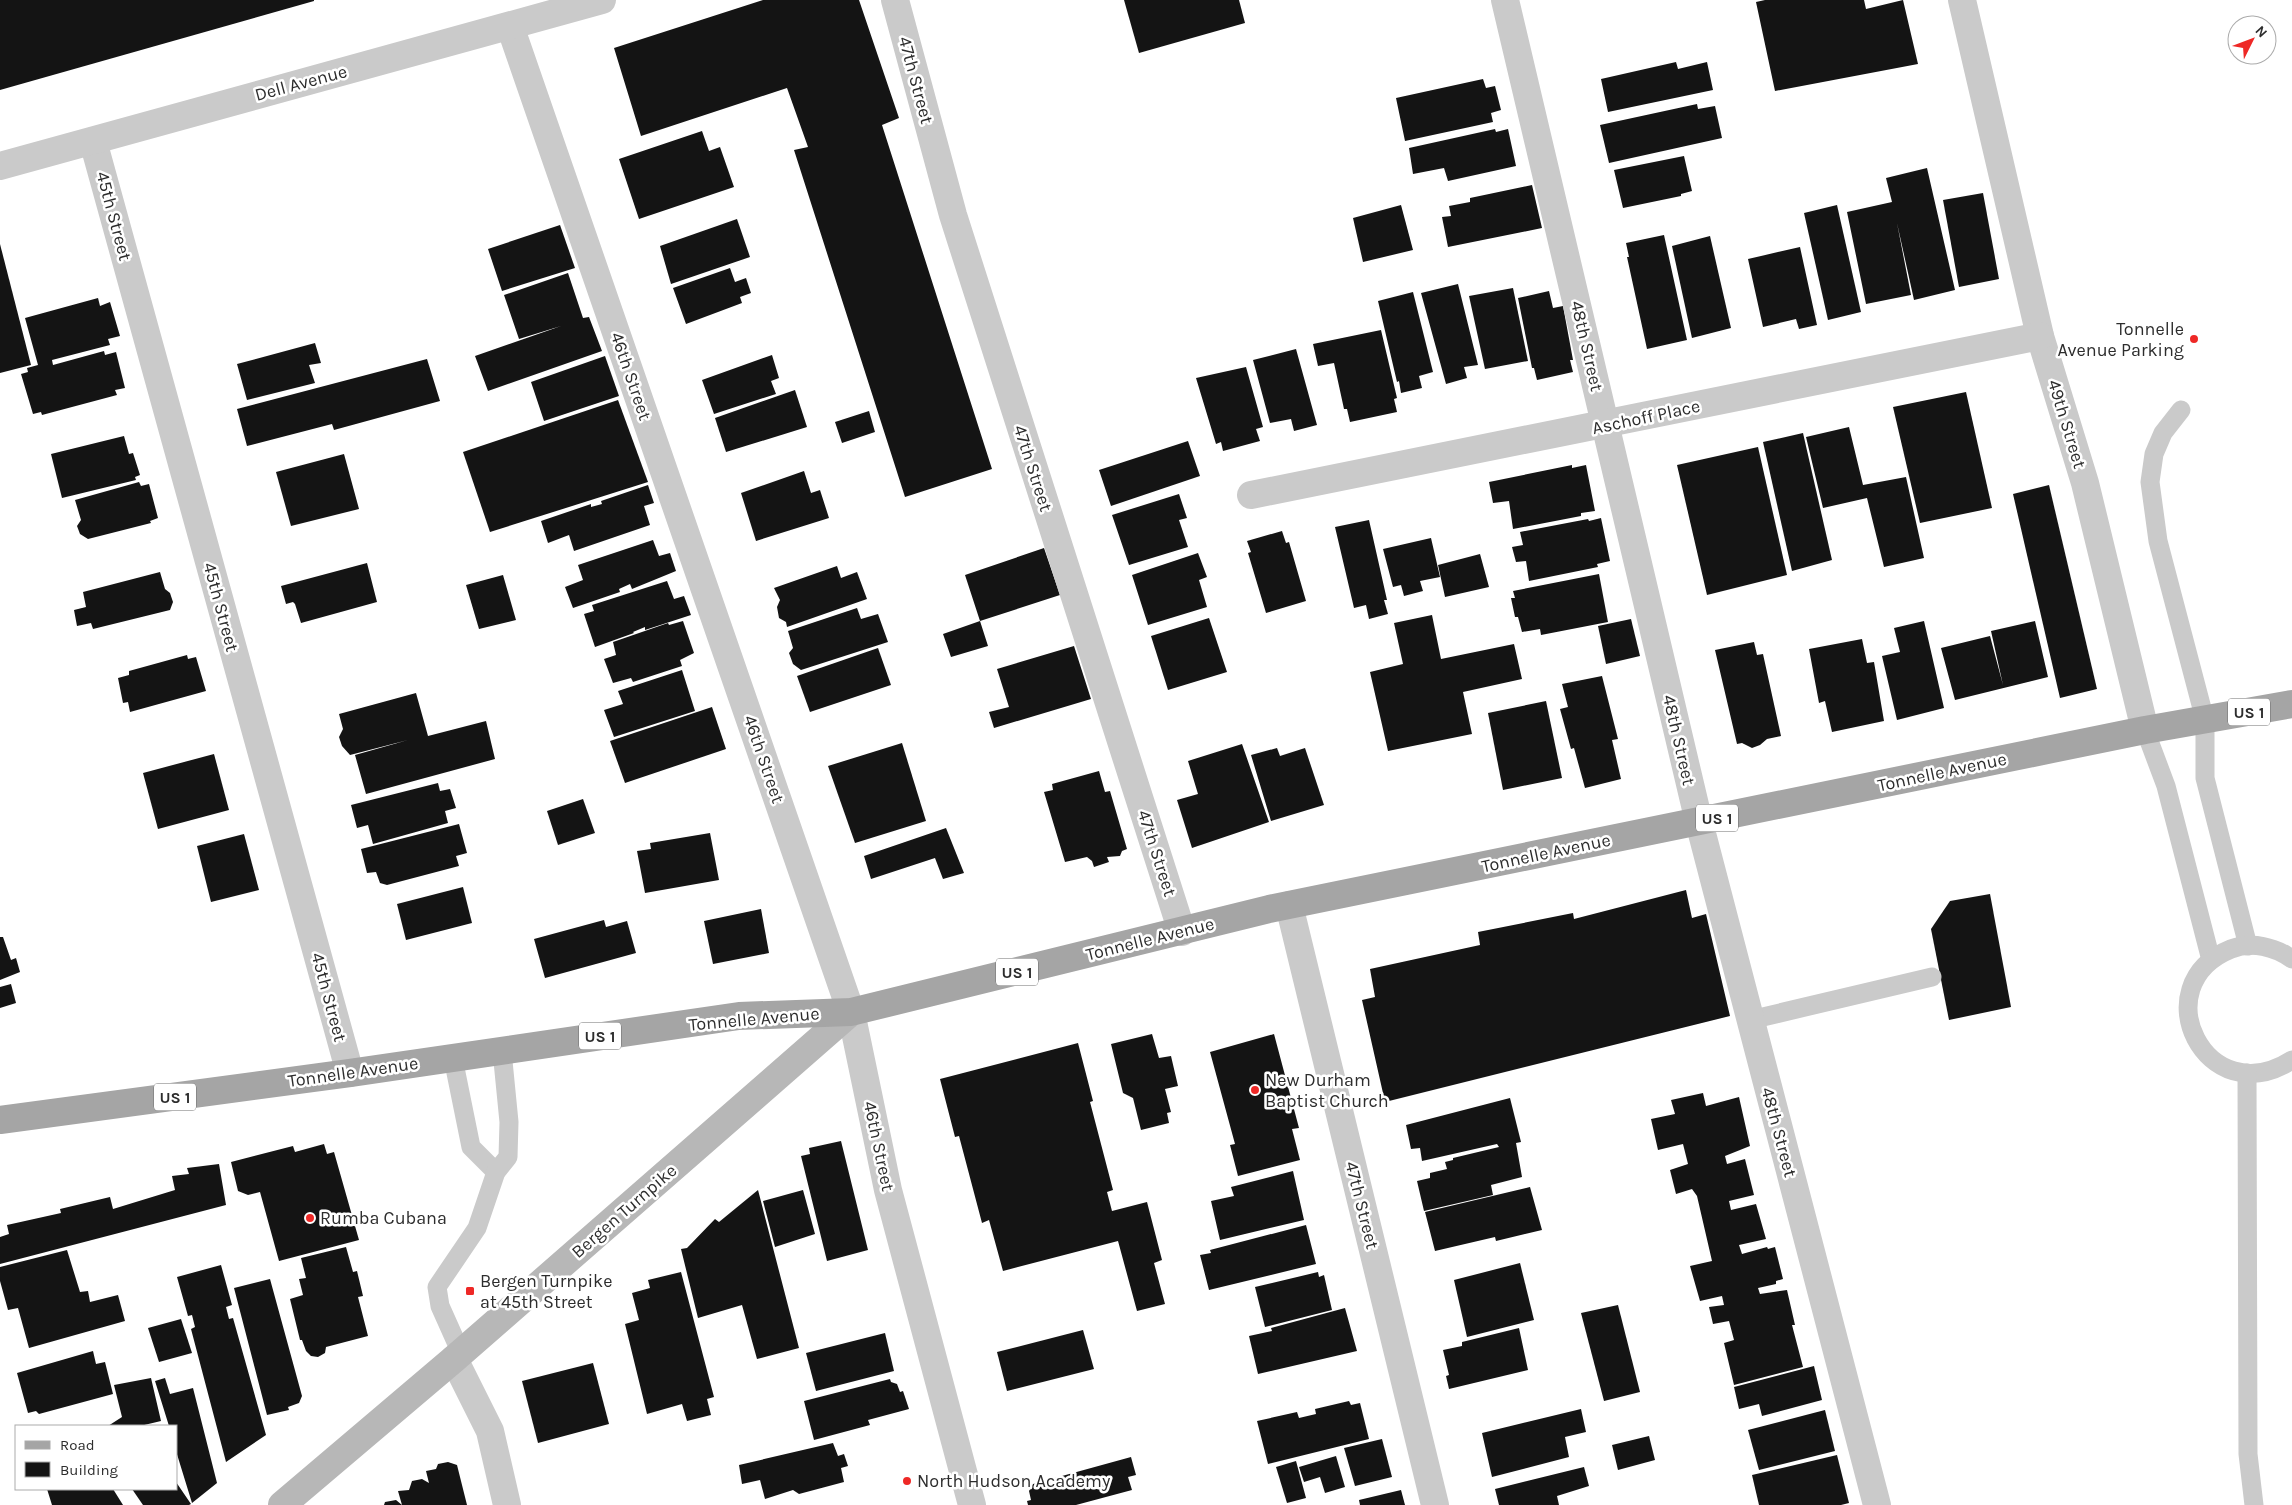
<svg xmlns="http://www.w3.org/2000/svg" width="2292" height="1505" font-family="Karla,sans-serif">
<rect width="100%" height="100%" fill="#fff"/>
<g fill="#141414">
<path d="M0,0H314V1L0,90Z"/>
<path d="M763,0H859L899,118L882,125L992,469L905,497L794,150L808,147L787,88L641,136L614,48Z"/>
<path d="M1124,0H1239L1245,23L1139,53Z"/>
<path d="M1765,0H1864L1866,9L1903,0L1918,64L1775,91L1756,2Z"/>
<path d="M1676,62L1678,69L1707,62L1713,90L1608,112L1601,79Z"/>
<path d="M1483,79L1486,88L1495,86L1501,110L1491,113L1493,122L1405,141L1396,98Z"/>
<path d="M1697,104L1698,109L1715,106L1722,138L1609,163L1600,125Z"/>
<path d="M1495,129L1496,132L1508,129L1516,166L1448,181L1444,168L1413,174L1409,148Z"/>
<path d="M702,131L709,151L720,147L734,187L639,219L619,159Z"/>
<path d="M1684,156L1692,191L1681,194V196L1623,208L1614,170Z"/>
<path d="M1927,168L1955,290L1914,300L1897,223L1911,295L1866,304L1847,212L1892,202L1886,178Z"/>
<path d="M1532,185L1542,228L1448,247L1442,217L1451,216L1449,206L1470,202V198Z"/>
<path d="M1983,193L1999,279L1959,287L1943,200Z"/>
<path d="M1401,205L1413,250L1363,262L1353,218Z"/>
<path d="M1837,205L1861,312L1828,320L1804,213Z"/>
<path d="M737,219L750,257L671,284L660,246Z"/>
<path d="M560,225L575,268L502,291L488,249Z"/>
<path d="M1664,235L1687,340L1647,349L1627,257H1629L1626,243Z"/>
<path d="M1710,236L1731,328L1692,338L1672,246Z"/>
<path d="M0,244L31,365L0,373Z"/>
<path d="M1800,247L1817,325L1799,329L1796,319L1763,327L1748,259Z"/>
<path d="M730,268L735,282L746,278L751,293L740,297L742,303L686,324L673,288Z"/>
<path d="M568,273L583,318L589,317L602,351L488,391L475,356L561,326L519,339L504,295Z"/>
<path d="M1458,284L1478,365L1464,367L1467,378L1446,384L1421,293Z"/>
<path d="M1513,288L1528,361L1485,369L1469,296Z"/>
<path d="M1549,291L1553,308L1563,306L1573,360H1570L1573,372L1537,380L1534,368H1532L1518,298Z"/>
<path d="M1413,292L1433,372L1419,376L1422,388L1401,393L1399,381L1397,382L1378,301Z"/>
<path d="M98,298L100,306L110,302L120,336L108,339L110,345L52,360L53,365L104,351L105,355L116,352L125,388L115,390L117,395L42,415L41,412L33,414L21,374L28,372L27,368L38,365L25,318Z"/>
<path d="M1381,330L1397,398L1394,399L1397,412L1350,422L1347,409H1344L1334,363L1318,366L1313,344Z"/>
<path d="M315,343L321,363L309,365L315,383L247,400L237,364Z"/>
<path d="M1296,349L1317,425L1294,431L1291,419L1270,423L1253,360Z"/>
<path d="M772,355L779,378L771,381L776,394L714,414L702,380Z"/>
<path d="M605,356L619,396L544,421L531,382Z"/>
<path d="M427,359L440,401L334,430L332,424L247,446L237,409Z"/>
<path d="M1246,367L1263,427L1256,429L1260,441L1223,451L1221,442L1216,444L1196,378Z"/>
<path d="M795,390L807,427L726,452L715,418Z"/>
<path d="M1966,392L1992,508L1920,523L1893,407Z"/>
<path d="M618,400L648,482L490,532L463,452Z"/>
<path d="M869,411L875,432L842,443L835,422Z"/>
<path d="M1849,427L1863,485L1906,477L1924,558L1884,567L1867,498L1823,508L1806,437Z"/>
<path d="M1803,433L1832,560L1792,571L1763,442Z"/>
<path d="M124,436L129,454L133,453L140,475L135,477L136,480L62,498L51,454Z"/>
<path d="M1188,441L1200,476L1111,506L1099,470Z"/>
<path d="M1758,447L1787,575L1707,595L1677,465Z"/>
<path d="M344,454L359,509L291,526L276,472Z"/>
<path d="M1572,465V468L1586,465L1595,511L1581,513V516L1513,529L1509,501L1493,503L1489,482Z"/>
<path d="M804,471L811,493L820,490L829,518L756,541L741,493Z"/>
<path d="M139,482L141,486L149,484L158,518L150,521L151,523L88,539L80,534L77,526L81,520L75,500Z"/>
<path d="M648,485L654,503L644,506L650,525L574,551L569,535L548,543L541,521L591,504V507L602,504L601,501Z"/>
<path d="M2049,485L2097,689L2060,698L2013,494Z"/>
<path d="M1179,494L1187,518L1179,520L1188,547L1129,565L1112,515Z"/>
<path d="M1601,518L1610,561L1597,564L1598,567L1529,581L1526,561L1516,562L1512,547L1523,545L1520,532L1588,519L1589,521Z"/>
<path d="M1369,520L1387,600H1384L1388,614L1369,619L1366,605L1354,608L1335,527Z"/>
<path d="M1282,531L1286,543L1289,542L1306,601L1266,613L1248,553L1251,552L1247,541Z"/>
<path d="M1431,538L1440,577L1420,581L1423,591L1404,596L1401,585L1393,587L1383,549Z"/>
<path d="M653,540L659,556L670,553L676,571L632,589L630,584L619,589L620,592L573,608L565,587L583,580L578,565Z"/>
<path d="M1044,548L1060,595L980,621L988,646L951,657L943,634L980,621L965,575Z"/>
<path d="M1198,553L1207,577L1199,580L1207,607L1148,625L1132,575Z"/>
<path d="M1480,554L1489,587L1445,597L1438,565Z"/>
<path d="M367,563L377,602L301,623L295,604L293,602L286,604L281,586Z"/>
<path d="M837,566L841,578L857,572L867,599L787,627L786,622L779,618L777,607L780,600L774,588Z"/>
<path d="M160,572L165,589L170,593L173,602L170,610L93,629L91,623L77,626L74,610L86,607L83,592Z"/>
<path d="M1599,574L1608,622L1541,635L1540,629L1522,632L1518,617H1515L1511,598H1515L1513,591Z"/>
<path d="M503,575L516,620L479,629L466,585Z"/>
<path d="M667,581L674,599L684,596L691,615L645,630V627L633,632L634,633L595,647L584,614L594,611L592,605Z"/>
<path d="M857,608L861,619L878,614L888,642L801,670L793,664L789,653L793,648L788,631Z"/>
<path d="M1432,615L1441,659L1514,644L1522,679L1463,692L1472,734L1388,751L1370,672L1403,664L1394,623Z"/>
<path d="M1209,618L1227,672L1168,690L1151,636Z"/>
<path d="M1631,619L1640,656L1606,664L1598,626Z"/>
<path d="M683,621L694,653L680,660L682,666L633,682L631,678L613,683L604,659L616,655L613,642L668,623L669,625Z"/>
<path d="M1924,621L1944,708L1897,720L1882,656L1900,652L1894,628Z"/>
<path d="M2035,621L2048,677L1955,700L1941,648L1990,636L2003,685L1991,631Z"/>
<path d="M1862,639L1867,663L1874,662L1884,721L1832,732L1825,701L1819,703L1809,649Z"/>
<path d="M1754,642L1757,655L1763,654L1781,736L1767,739L1760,745L1752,748L1742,743L1737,744L1715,650Z"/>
<path d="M1074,646L1091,699L994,728L989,712L1009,707L997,669Z"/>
<path d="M878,648L891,685L810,712L797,676Z"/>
<path d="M187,655L188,659L196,657L206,691L130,712L128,702L123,703L118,678L129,675V671Z"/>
<path d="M682,670L695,711L614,737L604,710L623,704L618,691Z"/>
<path d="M1602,676L1618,739L1612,740L1621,779L1585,788L1574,748L1571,749L1560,709L1568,707L1562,684Z"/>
<path d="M416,693L428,736L486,721L495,759L366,794L355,755L408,740L350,755L342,746L339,737L343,729L339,714Z"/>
<path d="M1546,701L1562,778L1503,790L1488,713Z"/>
<path d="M712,707L726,749L625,783L610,741Z"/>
<path d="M902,743L926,821L855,843L828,766Z"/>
<path d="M1242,744L1269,822L1192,848L1177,800L1198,794L1188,761Z"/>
<path d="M1277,748L1280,756L1305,748L1324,805L1271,821L1251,755Z"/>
<path d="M214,754L229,810L158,829L143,773Z"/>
<path d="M1099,771L1105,792L1110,791L1127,849L1122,851L1120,856L1107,857L1109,862L1094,867L1092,861L1087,857L1065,862L1044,792L1053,790L1052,784Z"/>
<path d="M438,783L440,791L450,789L456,808L445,811L448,823L373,844L368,825L357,828L351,805Z"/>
<path d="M583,799L595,833L558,845L547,811Z"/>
<path d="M459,824L467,853L456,856L459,866L387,885L380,883L376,872L367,873L361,849Z"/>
<path d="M946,828L964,873L943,879L935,858L871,879L864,856Z"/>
<path d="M710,833L719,880L645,893L637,851L651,849L650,843Z"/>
<path d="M244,834L259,890L211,902L197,846Z"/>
<path d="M463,887L472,923L406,940L397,904Z"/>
<path d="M1686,890L1692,918L1706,914L1730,1016L1385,1102L1362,1000L1375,997L1370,969L1480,945L1478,932L1573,913L1574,919Z"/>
<path d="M1990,894L2011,1007L1949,1020L1931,929L1950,901Z"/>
<path d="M761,909L769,953L713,964L704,921Z"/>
<path d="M604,920L606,927L627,921L636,953L545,978L534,939Z"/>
<path d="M0,937H3L11,960L16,958L20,972L0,980Z"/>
<path d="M11,984L16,1003L0,1008V987Z"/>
<path d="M1152,1034L1159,1058L1171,1056L1178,1086L1165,1089L1171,1112L1167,1113L1169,1123L1141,1130L1133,1098L1123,1093L1111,1044Z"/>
<path d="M1274,1034L1299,1128L1292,1129L1300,1160L1238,1176L1230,1145L1235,1144L1210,1052Z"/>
<path d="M1078,1043L1093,1101L1090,1102L1113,1190L1107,1192L1112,1211L1147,1202L1162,1260L1154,1263L1165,1304L1137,1311L1118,1241L1003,1271L989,1220L982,1223L959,1136L955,1137L940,1079Z"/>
<path d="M1703,1093L1706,1106L1739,1097L1750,1146L1725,1156L1727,1164L1745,1159L1754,1195L1729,1201L1731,1210L1756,1204L1766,1239L1739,1245L1742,1254L1767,1247L1768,1249L1775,1247L1783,1279L1776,1281V1284L1758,1288L1760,1294L1787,1290L1795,1325H1792L1803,1367L1734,1385L1724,1343L1734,1340L1729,1321L1713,1324L1709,1307L1724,1305L1722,1296L1700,1301L1690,1266L1712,1261L1697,1196L1692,1189L1676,1194L1670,1170L1688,1164L1683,1144L1658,1150L1651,1119L1675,1114L1671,1100Z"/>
<path d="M1510,1098L1521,1142L1516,1143L1522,1177L1491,1185L1493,1195L1424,1211L1417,1181L1430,1178V1173L1447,1169L1445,1162L1453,1160V1158L1499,1147L1497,1144L1422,1161L1420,1148L1411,1149L1406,1125Z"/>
<path d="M841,1141L868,1250L827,1261L801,1156L810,1154L809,1148Z"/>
<path d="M324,1144L327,1154L334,1152L359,1240L279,1261L260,1192L248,1195L238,1191L231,1162L293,1146L295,1152Z"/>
<path d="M219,1164L226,1205L0,1264V1237L9,1234L7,1225L61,1213L60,1209L110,1197L113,1209L175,1190L172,1176L189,1174L187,1168Z"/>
<path d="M1293,1171L1304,1220L1220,1240L1211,1201L1234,1196L1231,1187Z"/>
<path d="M1530,1187L1542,1230L1496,1241L1495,1237L1435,1251L1425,1212Z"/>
<path d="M758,1190L799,1348L757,1359L742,1305L698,1318L681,1249L687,1248L715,1219L719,1222Z"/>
<path d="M803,1190L815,1234L775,1247L763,1201Z"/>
<path d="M1306,1225L1316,1264L1209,1290L1200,1255L1211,1253L1210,1250Z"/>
<path d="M346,1247L353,1272L357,1271L363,1296L358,1297L368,1336L326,1347L325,1353L318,1357L311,1356L306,1351L302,1340H300L290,1299L303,1295L299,1279L306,1278L301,1258Z"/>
<path d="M67,1250L80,1292L88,1291L90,1302L118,1295L125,1321L29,1348L18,1308L8,1310L0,1281V1267Z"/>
<path d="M1520,1263L1534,1320L1467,1337L1454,1280Z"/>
<path d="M221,1265L232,1305L226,1307L229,1319L233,1318L266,1435L226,1462L191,1329L195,1327L192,1315L188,1316L177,1277Z"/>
<path d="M681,1272L714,1397L707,1399L711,1415L687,1421L682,1404L647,1414L625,1324L639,1320L632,1293L650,1288L648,1280Z"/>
<path d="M1318,1272L1319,1277L1324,1275L1332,1310L1265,1327L1255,1287Z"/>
<path d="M270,1279L302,1396L299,1403L288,1407L289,1410L267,1415L234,1288Z"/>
<path d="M1618,1305L1640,1392L1604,1401L1581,1313Z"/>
<path d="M1345,1308L1357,1351L1258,1374L1249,1336L1272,1331L1271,1328Z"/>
<path d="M181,1319L192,1353L159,1362L148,1328Z"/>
<path d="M1519,1328L1528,1370L1449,1389L1446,1376L1449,1375L1443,1350L1462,1346V1342Z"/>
<path d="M1083,1330L1094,1369L1007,1391L997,1352Z"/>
<path d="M885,1333L894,1371L816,1391L806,1353Z"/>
<path d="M93,1351L96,1364L105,1362L113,1394L39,1414L36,1411L28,1413L17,1373Z"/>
<path d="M593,1363L609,1424L538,1443L522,1381Z"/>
<path d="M1814,1366L1822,1400L1762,1416L1759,1404L1739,1409L1734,1387Z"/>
<path d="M151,1378L161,1421L140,1426H108L122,1417L114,1385Z"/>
<path d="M165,1378L170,1394L193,1388L217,1483L192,1503L176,1451V1426H169L155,1381Z"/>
<path d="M890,1379L891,1382L897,1384L900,1392L903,1391L909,1409L868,1420L870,1425L814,1440L804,1401Z"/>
<path d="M1349,1401L1351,1405L1360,1403L1369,1439L1268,1464L1257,1421L1297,1412L1299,1418L1316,1414L1315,1409Z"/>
<path d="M1581,1409L1586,1432L1565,1437L1569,1457L1492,1477L1482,1433Z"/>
<path d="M1825,1410L1835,1451L1759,1470L1748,1430Z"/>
<path d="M1649,1436L1655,1460L1618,1470L1612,1445Z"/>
<path d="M1382,1439L1392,1477L1355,1486L1344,1448Z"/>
<path d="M833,1443L838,1456L844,1454L848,1466L841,1468L844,1482L799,1494L793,1490L765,1499L760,1480L742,1484L739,1465Z"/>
<path d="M1837,1455L1849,1503L1841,1505H1759L1752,1475Z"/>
<path d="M1336,1456L1345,1487L1325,1493L1320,1477L1304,1482L1299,1467Z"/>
<path d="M1131,1457L1136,1475L1128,1477L1132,1490L1076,1505H1028L1027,1501L1031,1500L1029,1491L1033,1484Z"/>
<path d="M1296,1461L1306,1498L1287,1503L1276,1467Z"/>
<path d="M448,1462L457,1465L467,1505H384L385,1502L396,1500L402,1505L398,1491L409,1490L412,1481L422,1479L429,1483L426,1471L436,1469L438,1464Z"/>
<path d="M1584,1467L1589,1486L1557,1496L1559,1505H1499L1495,1489Z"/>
<path d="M176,1482L191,1504L189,1505H143L132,1489H176Z"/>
<path d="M47,1489H113L123,1505H52Z"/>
<path d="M1401,1490L1405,1505H1360L1359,1500Z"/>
</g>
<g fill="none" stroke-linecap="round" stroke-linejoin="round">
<g stroke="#cacaca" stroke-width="19">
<path d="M2181,410L2163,433L2154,454L2150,482L2158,541L2205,720V778L2248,946"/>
<path d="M2145,730L2166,786L2211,960"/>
<path d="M2292,959C2275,947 2252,941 2231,949C2142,985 2206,1115 2292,1060"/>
<path d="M1750,1020L1932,977"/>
<path d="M453,1058L471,1147L496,1172"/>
<path d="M2247,1073L2248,1454L2254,1505"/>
<path d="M461,1353L440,1306L437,1287L477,1228L496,1172L508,1157L509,1122L502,1051"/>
</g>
<g stroke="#cacaca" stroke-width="28">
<path d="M895,0L953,215L1182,932"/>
<path d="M1505,0L1699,822L1877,1505"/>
<path d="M1962,0L2040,336L2085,483L2145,730"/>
<path d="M510,26L851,1012L888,1190L972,1505"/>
<path d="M93,141L350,1073"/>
<path d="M0,166L602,0"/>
<path d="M1251,495L2040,336"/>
<path d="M1289,905L1435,1505"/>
<path d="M454,1359L490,1431L507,1505"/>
</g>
<path stroke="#b7b7b7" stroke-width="28" d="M282,1505L454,1359L851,1012"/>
<path stroke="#a5a5a5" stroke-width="28" d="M0,1120L350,1073L739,1016L851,1012L1269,909L2145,730L2292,704"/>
</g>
<g fill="#ee2826" stroke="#fff" stroke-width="2">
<circle cx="2194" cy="339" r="5"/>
<circle cx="1255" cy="1090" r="5"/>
<circle cx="310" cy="1218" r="5"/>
<rect x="465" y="1286" width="10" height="10" rx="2.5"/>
<circle cx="907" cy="1481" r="5"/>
</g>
<g text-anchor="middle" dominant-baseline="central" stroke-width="5" stroke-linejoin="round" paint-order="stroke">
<g fill="#fff" stroke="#6c6c6c" stroke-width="1">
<rect x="2228" y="698.5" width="42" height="27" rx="4"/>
<rect x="1696" y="804.5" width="42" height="27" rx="4"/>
<rect x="996" y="958.5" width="42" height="27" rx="4"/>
<rect x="579" y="1022.5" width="42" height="27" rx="4"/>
<rect x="154" y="1083.5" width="42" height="27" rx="4"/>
</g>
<g font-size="16" font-weight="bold" fill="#2d2d2d">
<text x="2249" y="712">US 1</text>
<text x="1717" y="818">US 1</text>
<text x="1017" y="972">US 1</text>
<text x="600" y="1036">US 1</text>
<text x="175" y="1097">US 1</text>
</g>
<g font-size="18" fill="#2d2d2d" stroke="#fff">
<text transform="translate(916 80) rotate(75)">47th Street</text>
<text transform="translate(301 83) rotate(-15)">Dell Avenue</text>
<text transform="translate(114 216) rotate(75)">45th Street</text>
<text transform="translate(1587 346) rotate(77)">48th Street</text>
<text transform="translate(631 376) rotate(71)">46th Street</text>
<text transform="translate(1646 417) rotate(-12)">Aschoff Place</text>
<text transform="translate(2067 424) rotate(73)">49th Street</text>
<text transform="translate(1033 468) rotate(72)">47th Street</text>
<text transform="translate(221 607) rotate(75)">45th Street</text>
<text transform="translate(1679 740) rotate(77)">48th Street</text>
<text transform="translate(764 759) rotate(71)">46th Street</text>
<text transform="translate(1942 772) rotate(-12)">Tonnelle Avenue</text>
<text transform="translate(1157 853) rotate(72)">47th Street</text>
<text transform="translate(1546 853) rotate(-12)">Tonnelle Avenue</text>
<text transform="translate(1150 939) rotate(-14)">Tonnelle Avenue</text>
<text transform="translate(329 997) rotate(75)">45th Street</text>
<text transform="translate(754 1019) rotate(-5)">Tonnelle Avenue</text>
<text transform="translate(353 1072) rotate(-8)">Tonnelle Avenue</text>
<text transform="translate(1779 1132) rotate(75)">48th Street</text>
<text transform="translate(879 1146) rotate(78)">46th Street</text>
<text transform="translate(1362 1205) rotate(76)">47th Street</text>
<text transform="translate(624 1211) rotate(-41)">Bergen Turnpike</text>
</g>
<g font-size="18" fill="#2d2d2d" stroke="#fff" text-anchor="start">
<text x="2184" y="329" text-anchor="end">Tonnelle<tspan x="2184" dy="21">Avenue Parking</tspan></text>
<text x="1265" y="1080">New Durham<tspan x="1265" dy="21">Baptist Church</tspan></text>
<text x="320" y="1218">Rumba Cubana</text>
<text x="480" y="1281">Bergen Turnpike<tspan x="480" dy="21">at 45th Street</tspan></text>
<text x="917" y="1481">North Hudson Academy</text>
</g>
</g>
<rect x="15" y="1425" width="162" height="65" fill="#ffffff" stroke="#ababab"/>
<rect x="25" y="1441" width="25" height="8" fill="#a5a5a5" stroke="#ababab"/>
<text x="60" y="1450" font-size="15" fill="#2d2d2d">Road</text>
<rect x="25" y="1462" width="25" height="15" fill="#141414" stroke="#ababab"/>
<text x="60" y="1475" font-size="15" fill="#2d2d2d">Building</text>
<g transform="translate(2252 40) rotate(48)"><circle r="24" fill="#ffffff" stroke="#ababab"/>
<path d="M0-4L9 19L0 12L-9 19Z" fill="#ee2826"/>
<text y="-8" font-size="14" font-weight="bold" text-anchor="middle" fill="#2d2d2d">N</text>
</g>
</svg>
